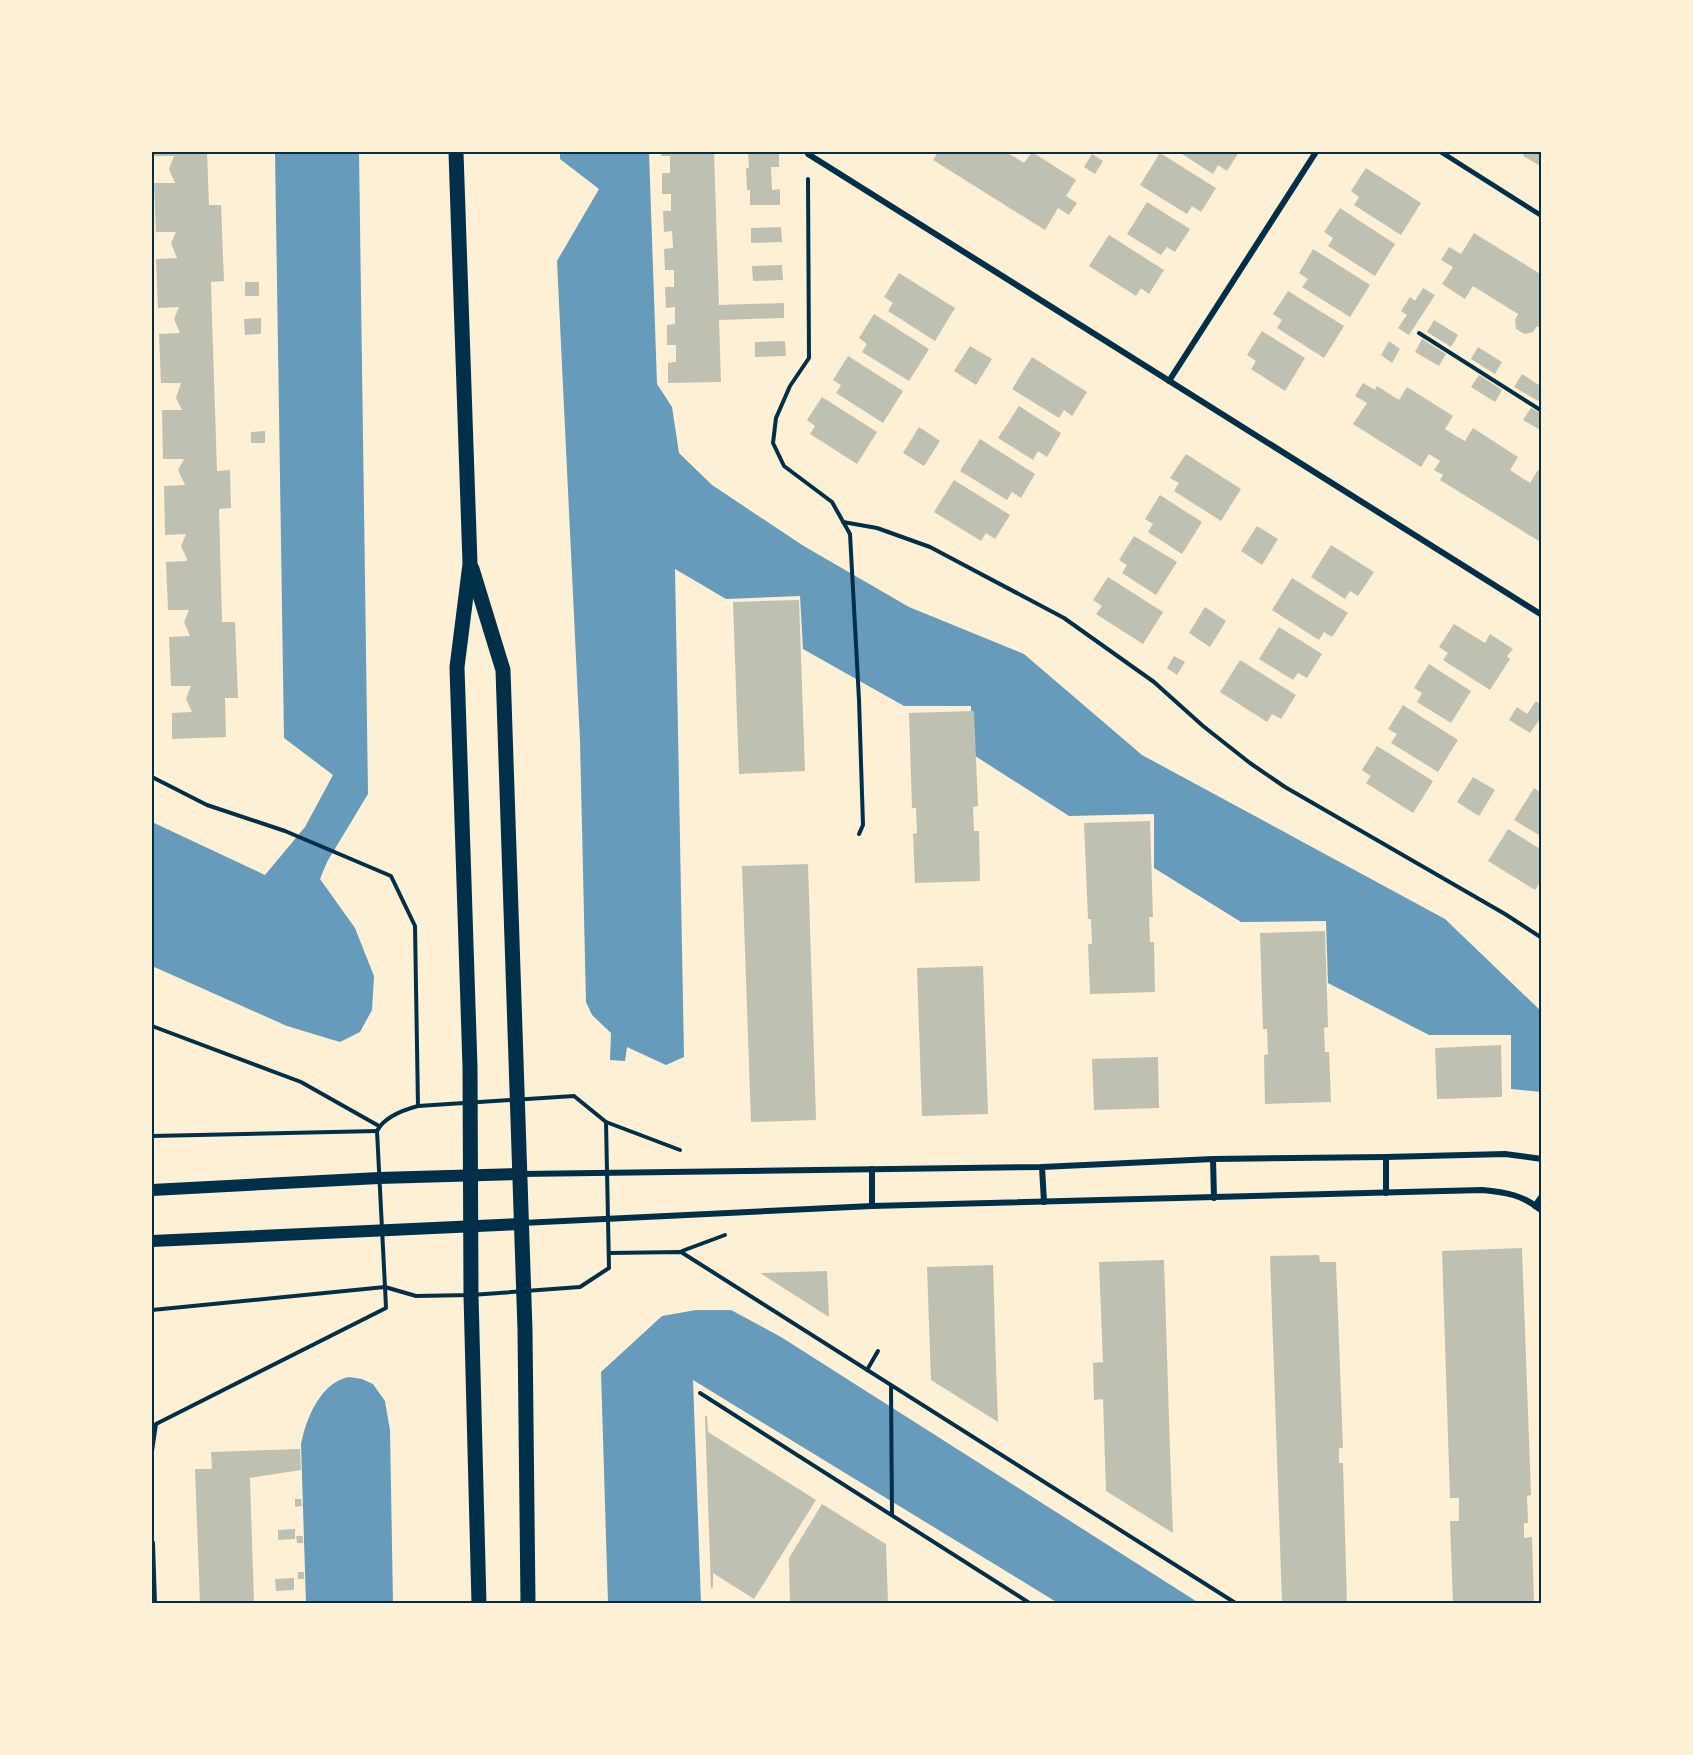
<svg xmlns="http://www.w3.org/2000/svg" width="1693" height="1755" font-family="Cabin,sans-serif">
<rect width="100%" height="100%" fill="#fdf0d5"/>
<g fill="#669bbc">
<path d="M275,152H359L368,794L327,862L320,879L355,928L374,976L372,1010L360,1032L340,1042L287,1026L152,966V822L265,875L305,827L333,775L284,738Z"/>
<path d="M560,152H649L657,384L672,407L679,453L712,485L802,545L909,607L1024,654L1142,755L1445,919L1541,1011V1092L1511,1089V1035H1429L1328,983L1326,921L1241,922L1154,868V814L1069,816L972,754L971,706H904L803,649L800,596L726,599L675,569L684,1057L666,1065L627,1047L625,1061L610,1060L611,1033L592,1015L586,1002L580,741L557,261L599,189L560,159Z"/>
<path d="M696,1310H731L781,1337L1199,1603H1058L693,1380L701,1603H608L601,1372L662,1316Z"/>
<path d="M349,1377L362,1379L373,1384L385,1401L390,1430L393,1603H306L301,1444C306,1418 321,1382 349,1377Z"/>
</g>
<g fill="#bec0b2">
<path d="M153,152H207L209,205H221L224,281L211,282L212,319L217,471L230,470L231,508L219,509L222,622H235L238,698H225L226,737L172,739V713L192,712L186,699L191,686H171L169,637L190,636L184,622L189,610H168L166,562L187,561V559L181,546L186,534L165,535L164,486L185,485L178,470L184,459H163L162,410H182L176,398L181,383H161L159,334L180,333L174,319L179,307L158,308L156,259L177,258L171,243L176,232H156L154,183H175L169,169L174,156H153Z"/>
<path d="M661,152H714L719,305L784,303V318L719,320L721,382L668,383V363L676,362V345H667V325L675,324V307L666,308L665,287H674V270H665L664,249L673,248L672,231L664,232L663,211H671V194H662V173H670V156H661Z"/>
<path d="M748,152H779V167H771L772,190L780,189V205H750V190H747L746,168H749Z"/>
<path d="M938,152H1006L1024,163L1032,152L1076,180L1066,196L1077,203L1069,215L1058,208L1045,230L933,160Z"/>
<path d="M1179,152H1239L1227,171L1218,165L1213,174Z"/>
<path d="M1525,152H1542V167L1523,156Z"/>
<path d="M1160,153L1216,188L1201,212L1192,206L1187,214L1140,185Z"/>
<path d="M1092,154L1103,161L1095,174L1084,167Z"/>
<path d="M1366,168L1421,203L1401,235L1354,205L1359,197L1351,191Z"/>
<path d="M1147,202L1190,229L1175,252L1167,247L1161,255L1127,234Z"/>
<path d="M1340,208L1395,244L1375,276L1328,246L1333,238L1324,232Z"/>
<path d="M781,227L782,242L751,243V228Z"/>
<path d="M1474,233L1542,275V329L1537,326L1533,332L1525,334L1516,329L1515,320L1518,314L1473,286L1465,299L1442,284L1453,267L1441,260L1449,247L1461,254Z"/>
<path d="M1109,235L1164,270L1149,294L1141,288L1136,296L1089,266Z"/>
<path d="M1313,249L1370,285L1350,317L1302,287L1308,279L1299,273Z"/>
<path d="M782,265L783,280L753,281L752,266Z"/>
<path d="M899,273L955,308L935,341L888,311L893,303L884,297Z"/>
<rect x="245" y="282" width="14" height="14"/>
<path d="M1423,288L1435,295L1409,335L1398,328L1407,315L1401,311L1410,297L1415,301Z"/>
<path d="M1288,291L1344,326L1324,358L1277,328L1282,320L1273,314Z"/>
<path d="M874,314L929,349L909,381L862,352L867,344L859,338Z"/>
<path d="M261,318V334L245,335L244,319Z"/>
<path d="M1434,320L1458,335L1451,347L1427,332Z"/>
<path d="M1262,331L1305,358L1285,391L1251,369L1256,361L1247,355Z"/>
<path d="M1422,339L1446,354L1439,366L1415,352Z"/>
<path d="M785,341L786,356L755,357V342Z"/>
<path d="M1389,341L1400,349L1392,363L1381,355Z"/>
<path d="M970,346L992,359L976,385L954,371Z"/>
<path d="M1478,347L1502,362L1495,374L1471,359Z"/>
<path d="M848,356L903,391L883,423L836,393L841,385L833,380Z"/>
<path d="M1032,357L1087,392L1072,416L1064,410L1059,418L1012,389Z"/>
<path d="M1522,374L1542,387V396L1538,401L1514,387Z"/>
<path d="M1479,375L1502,390L1495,402L1471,387Z"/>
<path d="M1363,383L1375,390L1377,386L1399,400L1407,387L1453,416L1445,429L1456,436L1465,441L1473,428L1518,457L1510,470L1530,483L1538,470L1542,472V543L1440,480L1443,475L1434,470L1440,461L1429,454L1421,467L1353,424L1367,403L1355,396Z"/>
<path d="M822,397L877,432L857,464L810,434L815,426L807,420Z"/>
<path d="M1019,406L1061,433L1047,457L1038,451L1033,460L998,438Z"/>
<path d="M1531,408L1542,414V431L1523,420Z"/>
<path d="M919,427L940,441L924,466L903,453Z"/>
<path d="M265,431V443H251V432Z"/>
<path d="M980,439L1035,474L1021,498L1012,492L1007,500L960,471Z"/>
<path d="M1186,454L1241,489L1221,521L1174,491L1179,483L1170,478Z"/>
<path d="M954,480L1010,515L995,539L986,533L981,541L934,512Z"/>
<path d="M1160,495L1202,522L1182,554L1148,532L1153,524L1145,519Z"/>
<path d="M1257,526L1278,539L1262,565L1241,551Z"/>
<path d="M1134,536L1177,562L1156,595L1122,573L1127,565L1119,560Z"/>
<path d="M1331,545L1374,572L1358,596L1350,591L1345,599L1311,577Z"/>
<path d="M1108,577L1163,612L1143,644L1096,614L1102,606L1093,600Z"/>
<path d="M1292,578L1348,613L1332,637L1324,632L1319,640L1272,610Z"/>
<path d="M799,600L805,771L739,774L733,602Z"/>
<path d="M1205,607L1226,621L1210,647L1189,633Z"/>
<path d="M1454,624L1485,643L1490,634L1513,649L1507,656L1510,659L1490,690L1443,660L1448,653L1439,647Z"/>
<path d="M1279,627L1322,654L1307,678L1298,673L1293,680L1259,659Z"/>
<path d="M1174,656L1185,662L1177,675L1167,668Z"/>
<path d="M1240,660L1296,695L1281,719L1272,714L1267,722L1220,692Z"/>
<path d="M1429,664L1471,691L1451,723L1417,702L1422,693L1414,688Z"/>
<path d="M1536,701L1542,705V716L1530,733L1509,720L1517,707L1527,714Z"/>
<path d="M1403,705L1458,740L1438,772L1391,743L1397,734L1388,729Z"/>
<path d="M974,711L978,806L973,807L974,831H979L980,881L915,883L913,834L917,833L916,808H912L909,713Z"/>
<path d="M1377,746L1433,781L1413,813L1366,783L1371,776L1362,770Z"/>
<path d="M1473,777L1495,790L1479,816L1457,802Z"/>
<path d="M1534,788L1542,793V837L1514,820Z"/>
<path d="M1150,821L1153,917H1149L1150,942H1154L1155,992L1090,994L1088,944H1092L1091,919H1088L1084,823Z"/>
<path d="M1508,829L1542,850V883L1540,882L1535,890L1488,861Z"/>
<path d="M808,864L816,1120L751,1122L742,866Z"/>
<path d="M1325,931L1328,1027L1324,1028L1325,1052H1329L1331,1102L1265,1104L1264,1055L1268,1054L1267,1029H1263L1260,933Z"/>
<path d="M983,966L988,1114L922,1116L917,968Z"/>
<path d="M1501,1045L1502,1097L1437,1099L1435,1048Z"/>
<path d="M1158,1057L1159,1108L1094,1110L1092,1059Z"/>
<path d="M1522,1248L1531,1495L1527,1496L1528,1523H1524V1538L1532,1537L1534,1604H1453L1450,1521H1459V1498H1450L1442,1251Z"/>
<path d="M1319,1255L1320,1262H1336L1343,1448H1339V1463H1343L1347,1604H1285L1282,1602L1270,1256Z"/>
<path d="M1164,1260L1170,1451L1173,1533L1106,1491L1103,1399L1094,1400L1093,1363L1103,1362L1099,1262Z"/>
<path d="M993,1265L996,1366L998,1422L931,1380L927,1267Z"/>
<path d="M827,1271L829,1317L760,1273Z"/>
<path d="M705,1416H707L708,1432L816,1500L754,1599L713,1573V1587L711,1589Z"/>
<path d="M300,1449L301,1470L250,1478L254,1604H200L195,1469H212L211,1452Z"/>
<path d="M295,1499H301L302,1506L295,1507Z"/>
<path d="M822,1504L886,1544L888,1604H790L789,1558Z"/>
<path d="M295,1529V1539L278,1540V1530Z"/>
<path d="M296,1536H303V1543H297Z"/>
<rect x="298" y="1572" width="6" height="7"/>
<path d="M294,1578V1590L276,1591L275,1579Z"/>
</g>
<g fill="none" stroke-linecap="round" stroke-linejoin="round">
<g stroke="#003049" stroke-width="4">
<path d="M808,179L809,358L790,386L776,418L773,443L784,466L832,502L850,534L859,700L863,825L859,834"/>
<path d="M1419,333L1542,411"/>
<path d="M843,522L877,528L930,547L1064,618L1154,682L1203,726L1250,763L1285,787L1505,914L1542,938"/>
<path d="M152,777L207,805L285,831L391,876L415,926L418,1106"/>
<path d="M152,1026L301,1082L379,1126"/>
<path d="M574,1096L606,1122L609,1268L580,1287L471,1295L416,1296L385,1287L377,1131C384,1117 403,1110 418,1106Z"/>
<path d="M606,1122L680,1150"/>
<path d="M152,1136L377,1131"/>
<path d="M682,1251L725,1235"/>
<path d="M609,1253L681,1252L1237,1604"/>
<path d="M152,1310L385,1287L386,1308L156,1424L152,1451"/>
<path d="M867,1370L878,1351"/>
<path d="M891,1386L892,1515"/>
<path d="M700,1393L1031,1604"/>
</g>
<path stroke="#003049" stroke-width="5" d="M1441,152L1542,216"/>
<g stroke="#003049" stroke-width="6">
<path d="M808,152V154L1542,615"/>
<path d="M1169,381L1316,152"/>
<path d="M1213,1159L1214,1198"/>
<path d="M1042,1167L1044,1202"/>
<path d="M872,1169V1206"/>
<path d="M520,1174L1042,1167L1213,1159L1386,1157L1505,1154L1542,1159"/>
<path d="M1386,1193V1157"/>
<path d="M1535,1206L1542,1196"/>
<path d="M522,1223L872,1206L1482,1190C1505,1192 1524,1195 1542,1211"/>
<path d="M152,1543L154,1604"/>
</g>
<g stroke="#003049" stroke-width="12">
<path d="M152,1190L379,1178L520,1174"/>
<path d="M152,1241L521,1224"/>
</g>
<g stroke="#003049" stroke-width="15">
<path d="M456,152L470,564L457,667L470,1067L471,1295L479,1604"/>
<path d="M472,569L503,670L525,1330L528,1604"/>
</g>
</g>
<rect width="1693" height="1755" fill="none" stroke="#fdf0d5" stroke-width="306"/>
<rect x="153" y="153" width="1387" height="1449" fill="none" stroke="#003049" stroke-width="2"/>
</svg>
